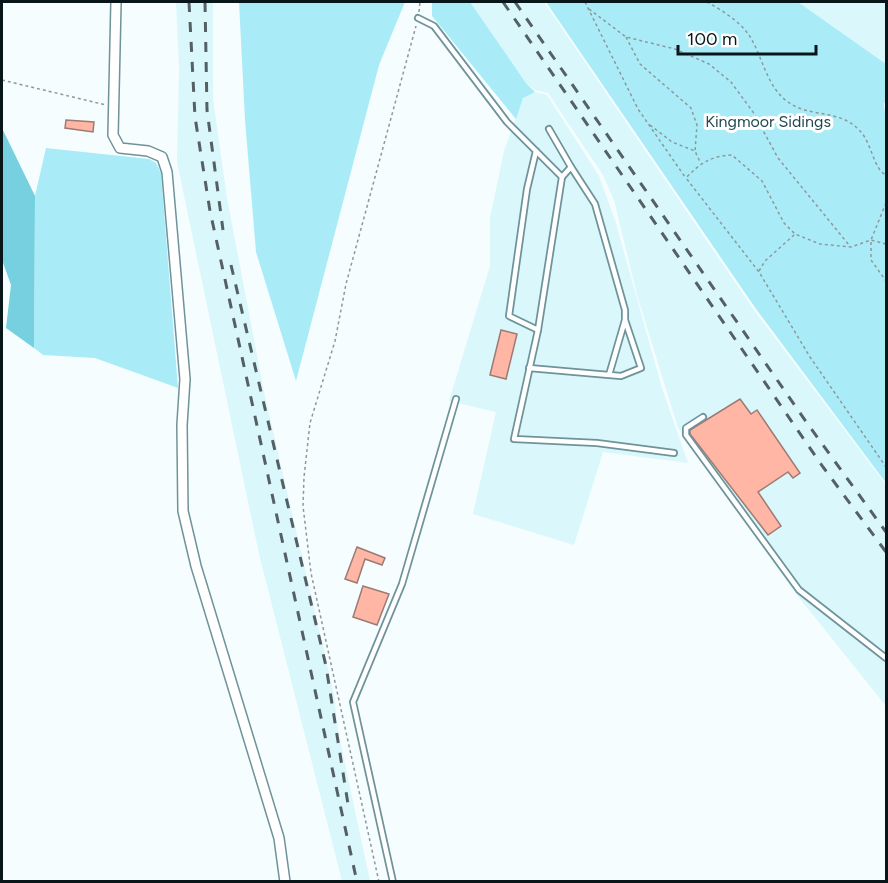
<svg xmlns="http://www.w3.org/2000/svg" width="888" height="883" font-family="Figtree,sans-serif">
<rect width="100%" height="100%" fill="#f5fdfe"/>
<g fill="#daf7fc">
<path d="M176,2H213V99L227,198L264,392L334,695L338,731L370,881H342L259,554L177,162L179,67Z"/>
<path d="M470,2H544L754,310L886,485V706L797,595L678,428L637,295L614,200L603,175L548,93L535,90L526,83Z"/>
<path d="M798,2H886V64Z"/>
<path d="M535,92L547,95L599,176L615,220L662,388L688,463L603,452L574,545L473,514L496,412L449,401L490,266V218L504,151L523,98Z"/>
</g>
<g fill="#a9ecf8">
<path d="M239,2H405L379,65L296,381L256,252L245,120Z"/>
<path d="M432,2H470L526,83L535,92L523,98L516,119L432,16Z"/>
<path d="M546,2H798L886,64V100L884,104L886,121V483L756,309Z"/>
<path d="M46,148L149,159L156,163L161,173L178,388L95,358L43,355L34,348L35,196Z"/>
</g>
<path fill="#76d0df" d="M2,128L35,196L34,348L6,328L11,285L2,260Z"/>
<g fill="#ffb6a5" stroke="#9c7b74" stroke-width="1.5">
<path d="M66,120L94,122L93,132L65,128Z"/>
<path d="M501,330L517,334L506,379L490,375Z"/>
<path d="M740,399L751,414L757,410L800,473L793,478L788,472L758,492L781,526L768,535L690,434V430Z"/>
<path d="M357,547L385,558L382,565L365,559L357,583L345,579Z"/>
<path d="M363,586L389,594L377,625L353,617Z"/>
</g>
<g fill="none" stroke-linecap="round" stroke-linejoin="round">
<defs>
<g id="service">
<path d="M418,18L434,26L507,122L562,177L538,330L509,316L527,189L536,151"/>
<path d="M549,129L571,167L562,177"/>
<path d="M571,167L595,204L625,310V320"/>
<path d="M538,330L514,439L597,443L674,453"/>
<path d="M529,368L609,375L621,376L641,368L625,320L609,375"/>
<path d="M703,417L686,428V435L799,590L886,658"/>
<path d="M393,882L353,702L402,584L456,399"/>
</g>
<path id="minor" d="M116,2L113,135L120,148L148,151L162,157L167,172L185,379L182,425L183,511L196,566L279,838L285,882"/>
</defs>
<use href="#service" stroke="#6f939a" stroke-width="8"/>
<use href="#minor" stroke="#6f939a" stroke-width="12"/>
<g stroke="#8d989a" stroke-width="1.5" stroke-dasharray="3 3" stroke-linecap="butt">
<path d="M585,2L638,109L685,177"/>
<path d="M707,2C723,11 743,23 752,40C763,60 768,88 788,102C810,118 840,109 859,130C872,142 873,169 886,175"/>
<path d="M589,9L626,37L675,49L709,64L731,82L753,112L778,158L849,245"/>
<path d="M419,12L420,2"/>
<path d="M626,37L640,64L691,108L697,125L695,151"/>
<path d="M2,80L106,105"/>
<path d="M650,125L672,142L695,151L700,162"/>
<path d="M886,203L871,240V260L886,281"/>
<path d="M886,244L871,240L851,247L820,244L795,234L784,223L762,181L732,155C711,156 700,163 686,178L759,272L810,357L886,467"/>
<path d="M759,271L765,261L795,234"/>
<path d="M379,882L311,573L303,506L304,477L310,423L335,341L346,284L416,26"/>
</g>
<use href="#service" stroke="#fff" stroke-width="4.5"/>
<use href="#minor" stroke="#fff" stroke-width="9"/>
<g stroke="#546063" stroke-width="3" stroke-dasharray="10 10" stroke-linecap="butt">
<path d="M189,2L195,117L210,211L357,882"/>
<path d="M205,2L207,110L223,230"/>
<path d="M503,2L823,467L886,552"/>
<path d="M515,2L807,423L886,532"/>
<path d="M231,265L326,666L348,804"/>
</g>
</g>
<g text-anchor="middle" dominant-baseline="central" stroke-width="6" stroke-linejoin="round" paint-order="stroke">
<g font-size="16" fill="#204950" stroke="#fff">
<text x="768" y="121">Kingmoor Sidings</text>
</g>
</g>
<rect width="888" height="883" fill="none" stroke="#081619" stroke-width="6"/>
<path d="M678 45v9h138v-9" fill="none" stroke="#081619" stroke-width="3"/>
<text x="687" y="45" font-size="18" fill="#081619" stroke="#ffffff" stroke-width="4.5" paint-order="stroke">100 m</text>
</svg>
